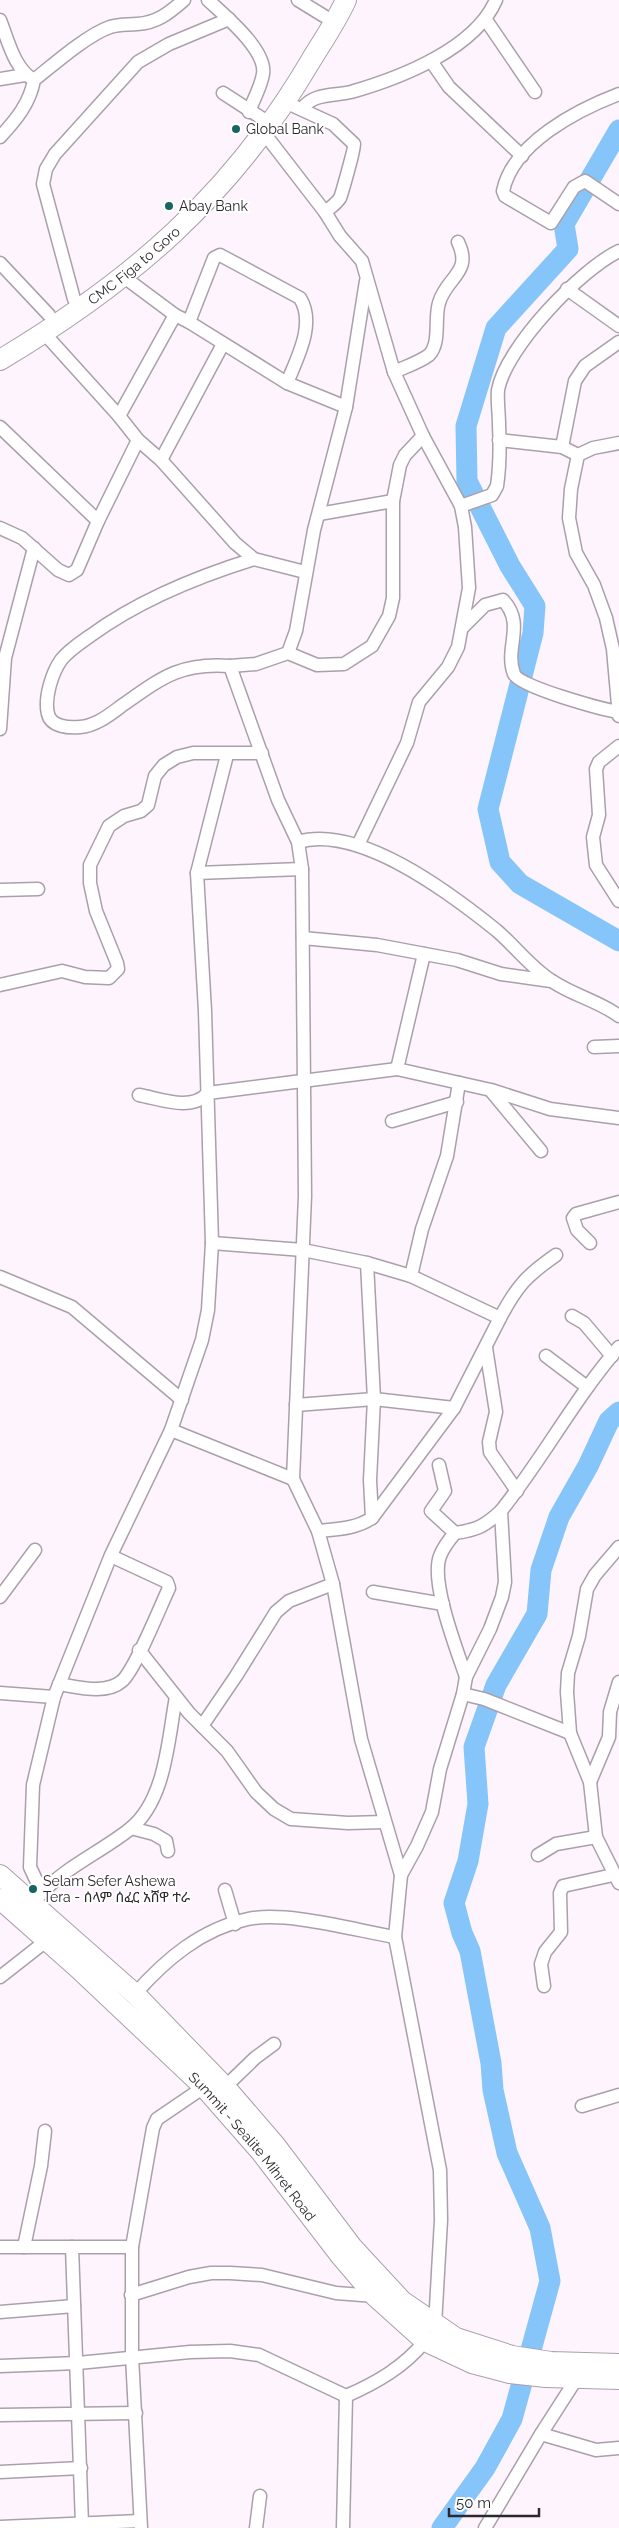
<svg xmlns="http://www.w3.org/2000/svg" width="619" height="2528" font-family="Raleway,'Noto Sans Ethiopic',sans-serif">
<rect width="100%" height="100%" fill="#fef4fe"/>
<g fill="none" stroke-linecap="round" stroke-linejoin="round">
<g stroke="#85c5fa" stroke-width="21">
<path d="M619,130L564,224L568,249L496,328L466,426L467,481L510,566L535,606L533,633L488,809L500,862L520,884L619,941"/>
<path d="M442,2528L485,2468L512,2419L550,2281L540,2228L507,2153L493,2090L491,2063L470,1951L462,1933L454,1903L468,1861L478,1804L474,1747L496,1685L537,1614L541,1570L559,1517L588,1466L609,1421L619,1412"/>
</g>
<defs>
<g id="minor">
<path d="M208,0C224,15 267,50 263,74C261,87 253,100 249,112"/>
<path d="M298,0L324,16"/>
<path d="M0,20C8,40 14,69 34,80"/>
<path d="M486,20L535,92"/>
<path d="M431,61L449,87L522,156"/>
<path d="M0,79L25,75"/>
<path d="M223,93L263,119"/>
<path d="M619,94C577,110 513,143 503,191L505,196L551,223L574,187L585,181L619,204"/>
<path d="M285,102L333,124L354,144C355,148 341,196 340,198C336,204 330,208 325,212"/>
<path d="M302,109C313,93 333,96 351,92C400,78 475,49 496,0"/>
<path d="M259,129L264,133L325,212L340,236L362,261L394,372L423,436L461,506L465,527L469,588L458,647L448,667L419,702L407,743L358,845"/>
<path d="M0,137C16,120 30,103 34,80C54,64 87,35 110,27C120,24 127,25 137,24C157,23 169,13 184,0"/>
<path d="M0,263L49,315"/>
<path d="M124,277L175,315L189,322L287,383L346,407L314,530L296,631L288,653"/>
<path d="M567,289L619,326"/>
<path d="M74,299L43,184L46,169L55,154L138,62L169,44L229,19"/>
<path d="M189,322L214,258L220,255L300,298C316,324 297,358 287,383"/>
<path d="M44,333L119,416L175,315"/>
<path d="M394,372C405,367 420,362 429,355C441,343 434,318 439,303C446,277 473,273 458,242"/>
<path d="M346,407L366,281"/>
<path d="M119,416L138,440L161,460L235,543L254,559L305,572"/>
<path d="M0,427L98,521L138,440"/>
<path d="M423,436L405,455L400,465L393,501V598L389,616L372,646L344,664L317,665L288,653L256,664L230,666L278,800L298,842L302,869L305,1196L293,1479L318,1531L333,1584L361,1739L401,1875L395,1937L440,2170L441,2220L435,2325"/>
<path d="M499,440L562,447L578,455L593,448L619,443"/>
<path d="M562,447L575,381L585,366L619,342"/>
<path d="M578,455L571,489L569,518L576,553L594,585L606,618L613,649L619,716"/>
<path d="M161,460L223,344"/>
<path d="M461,506L492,495L497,486C500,466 500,445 499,425C499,413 497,401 498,390C506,347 581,269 619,251"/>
<path d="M319,514L393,501"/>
<path d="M0,528L22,538L58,570L69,575L77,570L98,521"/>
<path d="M463,627L485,605L503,600C526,625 504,647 514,674C519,687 602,709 618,712"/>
<path d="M230,666C179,662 160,679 120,707C108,716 95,726 80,727C69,728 51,727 48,714C44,698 52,673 61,660C69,650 80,643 90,636C139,600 196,577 254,559"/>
<path d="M0,729L5,658L34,548"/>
<path d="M619,746L599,762L596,769L599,815L593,837L596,865L619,901"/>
<path d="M298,842C359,824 450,893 496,930C515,946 531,968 552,981C572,995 599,1001 619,1016"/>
<path d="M197,873L227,755"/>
<path d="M0,890L38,889"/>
<path d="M303,938L377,945L457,960L501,974L551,981"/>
<path d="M424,954L397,1069L491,1090L550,1109L619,1118"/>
<path d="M0,985L62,971L85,977L109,978L118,969L117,963L96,911L90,883V865L109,826L124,816L141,811L148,805L155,776L164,765L177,757L193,753H262"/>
<path d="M594,1047L619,1046"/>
<path d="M491,1091L541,1151"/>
<path d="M139,1095C161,1099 191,1112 208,1093L397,1069"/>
<path d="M392,1121L457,1102"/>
<path d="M212,1243L303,1250L367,1263L374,1399L370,1480L372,1518C355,1529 338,1529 318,1531"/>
<path d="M590,1243L577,1230L573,1218L576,1214L619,1202"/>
<path d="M367,1263L411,1276L500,1318L454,1408L372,1518"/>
<path d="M411,1276L422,1229L447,1156L459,1083"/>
<path d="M0,1277L72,1307L182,1400"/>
<path d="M572,1316L584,1323L612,1356"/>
<path d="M500,1318C517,1286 526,1276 556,1255"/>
<path d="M486,1348L496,1412L489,1442L490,1452L517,1491"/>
<path d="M546,1356L587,1387"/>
<path d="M296,1405L374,1399L454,1408"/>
<path d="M171,1430L293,1479"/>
<path d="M439,1465L445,1491L431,1511L455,1533"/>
<path d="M619,1547L595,1575L587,1589L579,1636L568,1673L567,1692L570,1733L590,1782L596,1837L619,1883"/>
<path d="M373,1592L443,1604"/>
<path d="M0,1597L35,1550"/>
<path d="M139,1650L189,1713L227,1751L256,1792L274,1809L291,1819L348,1823L384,1822"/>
<path d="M466,1677C457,1650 430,1582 440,1556C443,1548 449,1540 455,1533C477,1530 485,1526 501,1511"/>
<path d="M59,1684C78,1687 106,1695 122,1681C135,1670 160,1607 169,1588L167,1582L111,1556"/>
<path d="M0,1693L54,1697"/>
<path d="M463,1694L484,1699L570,1733"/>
<path d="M202,1726L236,1676L276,1612L289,1601L333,1584"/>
<path d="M590,1782L609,1737L610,1712L619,1682"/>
<path d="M131,1828L154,1834L166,1841L168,1851"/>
<path d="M538,1855L556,1844L596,1837"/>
<path d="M401,1875L417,1846L432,1812L440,1769L463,1694L466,1677L490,1629L502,1597L505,1582L501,1511C543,1458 575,1398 619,1347"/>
<path d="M45,1890L36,1880L30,1867L33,1785L54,1697L111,1555L171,1430L202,1340L208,1310L212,1243L205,1011L197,873L302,869"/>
<path d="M225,1890L235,1924"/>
<path d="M40,1895C65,1867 101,1852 130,1829C166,1800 168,1739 176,1697"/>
<path d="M0,1977L46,1941"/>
<path d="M544,1986L541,1964L545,1952L561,1932L560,1893L563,1886L613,1875"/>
<path d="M135,1994C165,1960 201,1929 248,1919C287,1911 354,1930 395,1937"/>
<path d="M225,2087L255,2058L274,2044"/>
<path d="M582,2106L619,2095"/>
<path d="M0,2247H72L82,2524"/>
<path d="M24,2247L41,2166L45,2131"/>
<path d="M72,2247H132"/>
<path d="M131,2295L189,2277L211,2273H230L262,2275L336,2293L375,2296"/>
<path d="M0,2312L74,2306"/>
<path d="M0,2366L78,2363L190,2352L230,2351L259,2355L346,2396"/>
<path d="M0,2415L136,2413"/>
<path d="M541,2434L577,2378"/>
<path d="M0,2472L81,2468"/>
<path d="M0,2527L140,2521"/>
<path d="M141,2528L132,2356V2247L153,2128L157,2119L204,2087"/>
<path d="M256,2528L260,2496"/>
<path d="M343,2528L346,2396C376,2383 404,2367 425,2341"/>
<path d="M485,2528L541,2434L596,2450L619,2448"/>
</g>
<g id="primary">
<path id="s1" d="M0,360C132,281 231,196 310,62C322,42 336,22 346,0"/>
<path d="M0,1875L135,1994L225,2087L275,2145L352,2247L402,2301L456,2338L512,2356L551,2362L619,2364"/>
<path id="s2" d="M0,1899L78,1968L204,2087L261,2152L340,2255L375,2296L425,2341L472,2363L510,2373L546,2377L619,2379"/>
</g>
</defs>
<use href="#minor" stroke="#aaa0aa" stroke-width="15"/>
<use href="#primary" stroke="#aaa0aa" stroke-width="22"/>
<use href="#minor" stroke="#fff" stroke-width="12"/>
<use href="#primary" stroke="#fff" stroke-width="20"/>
</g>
<g fill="#176561" stroke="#fff" stroke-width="2">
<circle cx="236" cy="129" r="5"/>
<circle cx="169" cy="206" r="5"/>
<circle cx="33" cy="1889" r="5"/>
</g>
<g text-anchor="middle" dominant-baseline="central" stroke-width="4" stroke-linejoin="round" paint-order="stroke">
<g font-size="14" fill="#2c282c" stroke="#fff" text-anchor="start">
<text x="246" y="129">Global Bank</text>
<text x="179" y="206">Abay Bank</text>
<text x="43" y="1881">Selam Sefer Ashewa<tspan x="43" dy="16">Tera - ሰላም ሰፈር አሸዋ ተራ</tspan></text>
</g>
<g font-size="14" fill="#2c282c" stroke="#fff">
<text stroke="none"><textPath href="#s1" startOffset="164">CMC Figa to Goro</textPath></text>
<text stroke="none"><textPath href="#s2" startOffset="354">Summit - Sealite Mihret Road</textPath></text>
</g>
</g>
<path d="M449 2508v8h90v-8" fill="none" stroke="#2c282c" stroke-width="2.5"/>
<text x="456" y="2508" font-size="15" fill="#2c282c" stroke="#ffffff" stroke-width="4" paint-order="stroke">50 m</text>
</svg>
